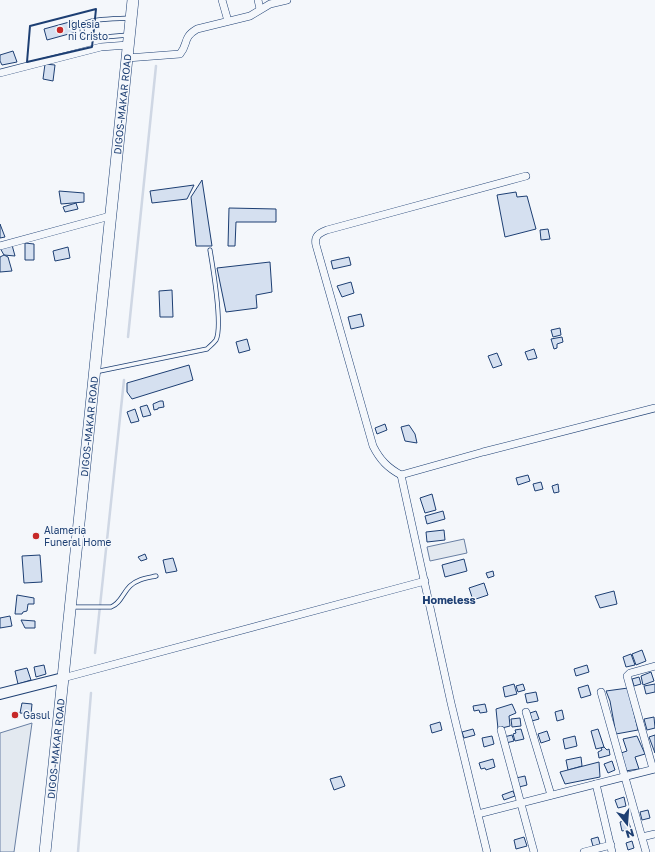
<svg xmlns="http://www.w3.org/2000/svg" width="655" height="852" font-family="'Golos Text',sans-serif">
<rect width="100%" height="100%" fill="#f4f7fb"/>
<g fill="#e3e9f0" stroke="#687fa3">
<path d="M464,539L467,553L430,561L427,547Z"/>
<path d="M32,723L14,852H0V733Z"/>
</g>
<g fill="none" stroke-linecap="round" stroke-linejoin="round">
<g stroke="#cfd7e4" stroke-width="2.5">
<path d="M128,337L156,66"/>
<path d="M95,653L124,380"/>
<path d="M78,852L91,693"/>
</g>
</g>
<g fill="#d5e0f0" stroke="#1d3f73">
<path d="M73,21L76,32L47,40L44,29Z"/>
<path d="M13,51L17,62L2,65L0,61V55Z"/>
<path d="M45,64L55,65L53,81L43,79Z"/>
<path d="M202,180L212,246H196L191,197Z"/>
<path d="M194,185L187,199L152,203L150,191Z"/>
<path d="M59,191L84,193V202L61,204Z"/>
<path d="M516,192L517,197L527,196L536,229L505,237L497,195Z"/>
<path d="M76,203L78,209L65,212L63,207Z"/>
<path d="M229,208L276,209V222H236L235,246H228Z"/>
<path d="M0,224L5,237L0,238Z"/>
<path d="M548,229L550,239L541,240L540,230Z"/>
<path d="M25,243L34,244V260H25Z"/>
<path d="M12,245L15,256L4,255L0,248Z"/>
<path d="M68,247L70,258L55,261L53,251Z"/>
<path d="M4,255L8,257L12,271L0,272V257Z"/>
<path d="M349,257L351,265L333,269L331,261Z"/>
<path d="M270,262L272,292L256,295L257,308L226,312L217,268Z"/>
<path d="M351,282L354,293L342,297L337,286Z"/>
<path d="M172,290L173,317H160L159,291Z"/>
<path d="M361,314L364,326L351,329L348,317Z"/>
<path d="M560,328L561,335L553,337L551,330Z"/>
<path d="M562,337L563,342L557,344V348L554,349L551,339Z"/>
<path d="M247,339L250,350L239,353L236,342Z"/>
<path d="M534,349L537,358L528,360L525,352Z"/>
<path d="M497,353L502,365L493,368L488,356Z"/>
<path d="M189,365L193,380L132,399L127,392V383Z"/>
<path d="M160,401H163L164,407L158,408V409L154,410L153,404Z"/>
<path d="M147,405L151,415L143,417L140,407Z"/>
<path d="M135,409L139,421L131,423L127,412Z"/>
<path d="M385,424L387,430L377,434L375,428Z"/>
<path d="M409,425L415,434L417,443L405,441L401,427Z"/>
<path d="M528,475L530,481L518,485L516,478Z"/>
<path d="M541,482L543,489L535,491L533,484Z"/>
<path d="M558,484L559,492L554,493L552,486Z"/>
<path d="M432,494L436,510L425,513L420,498Z"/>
<path d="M443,511L445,519L427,524L425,516Z"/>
<path d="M444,530L445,540L427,542L426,532Z"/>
<path d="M145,554L147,559L141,561L138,557Z"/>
<path d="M40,555L42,582L24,583L22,556Z"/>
<path d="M173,558L177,571L166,573L163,560Z"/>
<path d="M464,559L467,571L445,577L442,565Z"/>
<path d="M493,571L494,576L488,578L486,573Z"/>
<path d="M484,583L488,595L473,600L469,588Z"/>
<path d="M614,591L617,604L600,608L595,596Z"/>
<path d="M17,595L34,598V604H28L27,611L23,612L22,614H15Z"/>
<path d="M10,616L12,626L0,628V618Z"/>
<path d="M21,620L35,621V628H25Z"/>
<path d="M642,650L646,661L636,665L632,654Z"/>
<path d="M631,654L635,665L626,667L623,657Z"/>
<path d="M44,665L46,674L36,677L34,667Z"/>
<path d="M587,665L589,672L576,676L574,669Z"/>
<path d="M27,668L31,680L18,684L15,671Z"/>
<path d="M651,672L654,681L643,685L641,676Z"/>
<path d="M639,677L641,684L634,686L632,679Z"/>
<path d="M514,684L517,694L505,697L503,687Z"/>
<path d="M523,684L525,690L518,692L516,686Z"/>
<path d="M655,684V692L646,694L644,686Z"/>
<path d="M588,685L591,695L581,698L578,688Z"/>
<path d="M628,688L638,730L616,734L610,701L606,691Z"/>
<path d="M536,692L538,701L527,703L525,694Z"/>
<path d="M22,703L32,704L31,714L20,713Z"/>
<path d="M485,704L487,712L480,713L479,710L474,711L473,706Z"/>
<path d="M512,704L516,713L509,716L510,726L498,729L496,709Z"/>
<path d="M562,710L564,719L557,721L555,712Z"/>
<path d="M536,711L539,719L532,721L530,713Z"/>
<path d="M654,717L655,728L647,730L644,719Z"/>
<path d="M520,718L521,726L512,727L511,719Z"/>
<path d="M440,722L442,730L432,733L430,725Z"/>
<path d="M473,729L475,735L464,738L462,732Z"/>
<path d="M521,729L524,739L515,741L513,734L516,733L515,730Z"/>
<path d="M598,729L604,747L596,749L591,731Z"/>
<path d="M547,731L550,740L541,743L538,734Z"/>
<path d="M512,735L514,741L506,743L504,737Z"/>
<path d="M655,735V753L649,737Z"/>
<path d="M492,736L494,744L484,747L482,738Z"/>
<path d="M575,736L577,746L565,749L563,739Z"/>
<path d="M637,736L645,754L635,757L639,769L625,771L621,753L627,751L623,739Z"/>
<path d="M604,747L607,750L609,749L610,755L599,758L598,752L602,750L601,748Z"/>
<path d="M581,757L582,766L568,770L566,760Z"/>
<path d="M493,759L495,767L486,770L485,768L481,769L479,763Z"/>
<path d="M612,761L615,770L608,773L604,764Z"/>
<path d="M599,762L600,777L565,784L560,772Z"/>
<path d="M341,776L345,786L334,790L330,779Z"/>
<path d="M525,776L527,785L519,787L516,778Z"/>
<path d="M513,791L515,796L504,800L502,795Z"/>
<path d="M624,797L626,806L618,808L615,800Z"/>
<path d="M648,810L650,818L642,820L640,812Z"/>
<path d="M628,820L631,829L622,831L620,822Z"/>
<path d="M524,837L527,846L516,849L514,840Z"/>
<path d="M598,837L600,844L593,846L591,839Z"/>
<path d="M632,841L634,848L628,850L626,843Z"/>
</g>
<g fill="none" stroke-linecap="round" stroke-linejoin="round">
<defs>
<g id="lane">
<path d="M128,35L93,38L85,36L83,34C82,31 81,28 83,25C88,18 121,19 130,18"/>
<path d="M95,372L207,349C210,346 213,344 216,340C223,326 213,268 210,250"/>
<path d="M72,607H111C121,603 122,594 130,586C137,579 147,578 156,576"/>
</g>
<g id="street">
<path d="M222,0L228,21"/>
<path d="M258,0L260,9"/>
<path d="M127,58L180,54C189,43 182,38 197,29L250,16L270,4L287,0"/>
<path d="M0,73L101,47L128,45"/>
<path d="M526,176L327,230C319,233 314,236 316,245L373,446C380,460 388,468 401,475L483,452L655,408"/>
<path d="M0,246L110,216"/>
<path d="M401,475L451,703L487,852"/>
<path d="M63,678L425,581"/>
<path d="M601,692L646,852"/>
<path d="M526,712L551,795"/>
<path d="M501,730L534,852"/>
<path d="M653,769L627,676L630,673L655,666"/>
<path d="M596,784L612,852"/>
<path d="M478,814L655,769"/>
<path d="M642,837L655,834"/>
<path d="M584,852L611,845"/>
</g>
<path id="secondary" d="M0,694L63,678"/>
<g id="primary">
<path id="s1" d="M45,852L133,0"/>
</g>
</defs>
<use href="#lane" stroke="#1d3f73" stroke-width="5"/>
<use href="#street" stroke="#1d3f73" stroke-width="8"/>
<use href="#secondary" stroke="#1d3f73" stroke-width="12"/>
<use href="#primary" stroke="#1d3f73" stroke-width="12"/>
<use href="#lane" stroke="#f4f7fb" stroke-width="3.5"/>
<use href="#street" stroke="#f4f7fb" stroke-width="7"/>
<use href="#secondary" stroke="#f4f7fb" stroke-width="10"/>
<use href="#primary" stroke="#f4f7fb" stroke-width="11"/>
<path stroke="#1d3f73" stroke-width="2" d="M96,9L92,47L27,62L30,26Z"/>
</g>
<g fill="#c62828" stroke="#f4f7fb" stroke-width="1.5">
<circle cx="60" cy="30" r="4"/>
<circle cx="36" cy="536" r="4"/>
<circle cx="15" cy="715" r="4"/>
</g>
<g text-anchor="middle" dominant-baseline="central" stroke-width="3" stroke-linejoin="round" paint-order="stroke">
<g font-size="10" fill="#1d3f73" stroke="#f4f7fb" text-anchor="start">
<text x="68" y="24">Iglesia<tspan x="68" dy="12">ni Cristo</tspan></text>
<text x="44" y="530">Alameria<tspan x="44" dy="12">Funeral Home</tspan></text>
<text x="23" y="715">Gasul</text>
</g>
<g font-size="10" fill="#1d3f73" stroke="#f4f7fb">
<text stroke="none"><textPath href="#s1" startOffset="752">DIGOS-MAKAR ROAD</textPath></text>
<text stroke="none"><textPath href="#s1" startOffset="428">DIGOS-MAKAR ROAD</textPath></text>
<text stroke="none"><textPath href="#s1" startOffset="104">DIGOS-MAKAR ROAD</textPath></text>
</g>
<g font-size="11" font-weight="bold" fill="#1d3f73" stroke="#f4f7fb">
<text x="449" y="599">Homeless</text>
</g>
</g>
<g transform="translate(627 824) rotate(163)" stroke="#f4f7fb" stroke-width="3" paint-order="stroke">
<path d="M0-3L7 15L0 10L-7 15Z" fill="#1d3f73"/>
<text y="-6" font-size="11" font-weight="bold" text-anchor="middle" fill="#1d3f73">N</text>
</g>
</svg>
